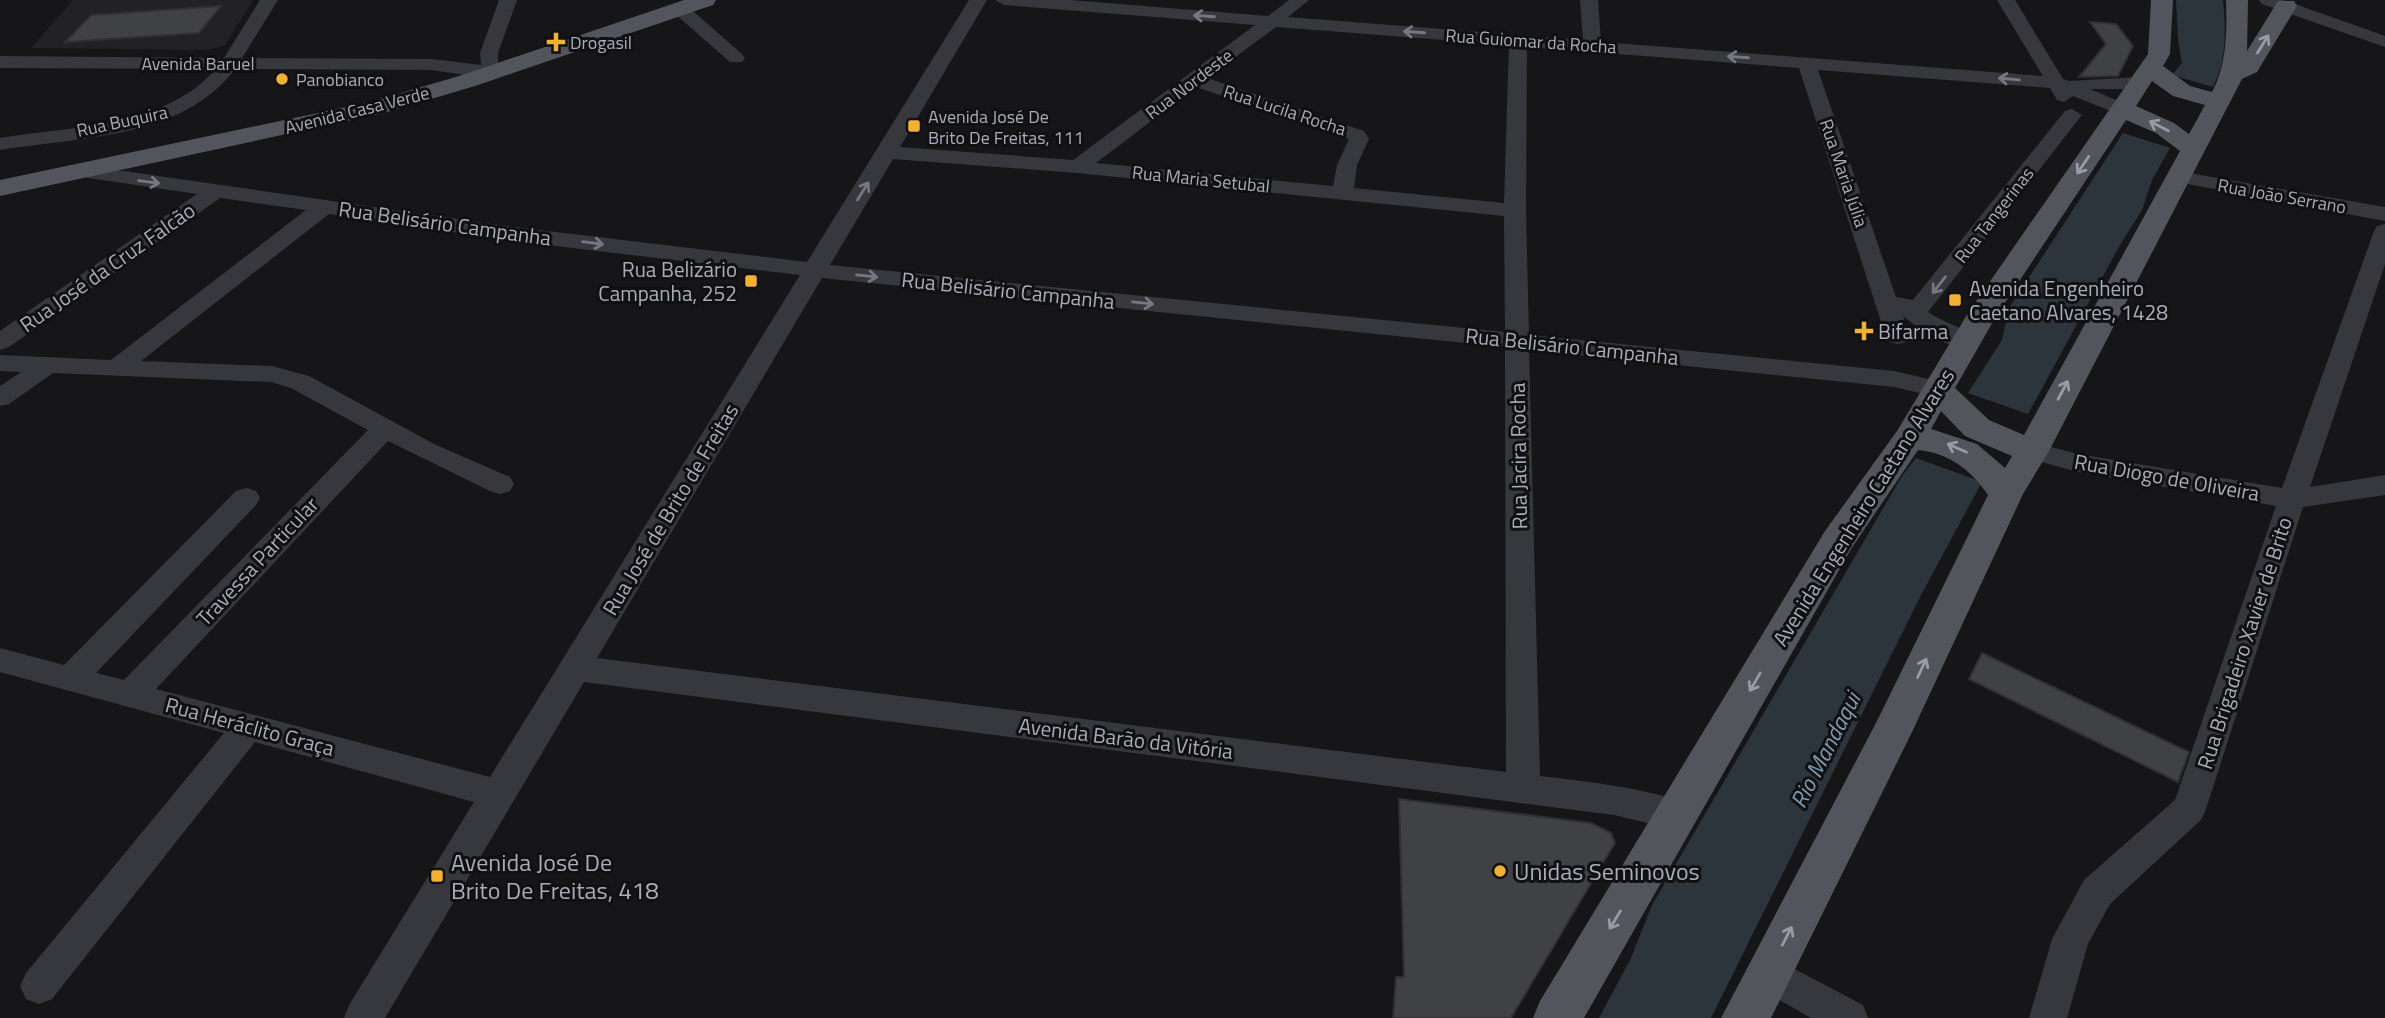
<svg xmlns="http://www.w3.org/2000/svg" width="2385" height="1018" font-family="'Titillium Web',sans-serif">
<rect width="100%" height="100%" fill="#161618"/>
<path fill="#222225" d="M73,0H253L225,45L209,50L31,48Z"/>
<g fill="#2c353c">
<path d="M2176,0H2223C2226,31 2227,59 2213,87L2172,75L2182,63L2178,40Z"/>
<path d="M2123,133L2170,148L2152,180L2142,210L2120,245L2028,414L1968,393L2002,340L2009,308Z"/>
<path d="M1916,458L1982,482L1921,595L1711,1018H1599L1631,958L1652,905L1902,476Z"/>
</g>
<g fill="#404145" stroke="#303034" stroke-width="2">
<path d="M221,6L199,33L65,42L91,15Z"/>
<path d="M2090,22L2116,24L2133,46L2118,76L2079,77L2106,44Z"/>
<path d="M1982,653L2189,752L2178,782L1969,679Z"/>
<path d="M1399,799L1591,823L1611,833L1615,843L1511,1018H1393L1396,977H1404Z"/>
</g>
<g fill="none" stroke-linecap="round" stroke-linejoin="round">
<g fill="#37383d" fill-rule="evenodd">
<path d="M260,0H278L242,58L432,59L481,65L480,53L499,0H517L498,53V62L505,71L503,75L491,79L432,70L235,69C183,139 78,137 0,150V138C72,126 164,128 216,69L0,68V56L224,58Z"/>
<path d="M969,0H987L900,147L1073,160L1255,25L1004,5L995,0H1070L1268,16L1289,0H1309L1288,17L1583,40L1580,0H1598L1601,42L2043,76L1997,0H2015L2063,79L2069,81L2139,77L2148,83L2139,89H2090L2128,105L2131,109L2121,115L2073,96L2064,102L2057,100L2050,88L1818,70L1896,297L1913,300L2065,111L2072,109L2082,115L1928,312C1941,322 1972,330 1979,341L1976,346C1951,353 1921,330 1903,316L1910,337L1907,342L1898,344L1889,342L1886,337L1799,68L1527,47L1526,211L1529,335L1894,371L1946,383L1950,389L1946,395L1937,397L1894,387L1529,350L1540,776C1590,782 1641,787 1689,804L1694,815L1689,826L1677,830L1614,815L584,682L385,1018H344L349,1005L474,802L255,742L52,999L39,1004L26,999L20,986L26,973L224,733L0,672V648L64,665L236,491L246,488L256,491L260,498L256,505L96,673L124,680L368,430L291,388L271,382L53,373L9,404L0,406V386L21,372L0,371V355L111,360L306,210L220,198L9,347L0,350V331L197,194L82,177L75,175L72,171L75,167L82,165L514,227L807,262ZM1276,27L1509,45L1504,203L1354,188L1357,165L1369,139L1364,131L1207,78ZM1196,87L1349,139L1337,165L1333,186L1096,163ZM893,159L1077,173L1504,216L1505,332L830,265ZM329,214L514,241L800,275L490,777L156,689L388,441L490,491L500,494L510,491L514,484L510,477L436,445L309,376L272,366L141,361ZM822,278L1505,347L1506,772L597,658Z"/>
<path d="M2259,0H2284L2385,36V47L2262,4Z"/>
<path d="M680,4L686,5L742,54L745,58L742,62H730L674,13L671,9L674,5Z"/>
<path d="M2178,171L2385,207V221L2171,181L2168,177L2171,173Z"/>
<path d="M2385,224V264L2310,487L2385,475V495L2303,507L2206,809L2201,820L2110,904L2088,944L2067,1018H2029L2052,939L2084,880L2175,800L2276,506L2078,472L2023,457L2019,451L2023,445L2032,442L2078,454L2282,488L2374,231L2377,226Z"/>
<path d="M1768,955L1863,1005L1868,1018H1811L1755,986L1749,973L1755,960Z"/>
</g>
<g fill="#53555c" fill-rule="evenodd">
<path d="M684,0H716L713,5L475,86L384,113L0,196V180L370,102L459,76Z"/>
<path d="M2151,0H2173L2170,54L2163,66L2190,86L2212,92C2227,64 2227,32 2226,0H2248L2247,51L2278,1H2294L2297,6L2257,72L2242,79L2049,451L2023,494L1913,730L1771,1018H1721L1877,721L1988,495C1971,470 1949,453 1918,450L1851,549L1584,1018H1533L1540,1001L1825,531L1897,431L1968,313L2148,54ZM2152,81L2173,96L2205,105L2189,134L2174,123L2136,106ZM2126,120L2156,133L2180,151L2024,435L1989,420L1955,388L1998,313ZM1941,411L1965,436L2012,456L2005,468L1977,444L1931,429Z"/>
</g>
</g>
<defs><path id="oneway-shaft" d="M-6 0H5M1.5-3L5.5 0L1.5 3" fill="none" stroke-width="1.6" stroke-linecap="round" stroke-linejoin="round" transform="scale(1.75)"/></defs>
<g stroke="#757881">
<use href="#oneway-shaft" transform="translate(1204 16) rotate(-176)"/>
<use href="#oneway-shaft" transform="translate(1414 32) rotate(-176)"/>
<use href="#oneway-shaft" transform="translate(1738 57) rotate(-176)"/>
<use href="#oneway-shaft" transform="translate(2009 79) rotate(-175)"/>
<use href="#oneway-shaft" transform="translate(149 182) rotate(8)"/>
<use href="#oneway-shaft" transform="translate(863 191) rotate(-58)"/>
<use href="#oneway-shaft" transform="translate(593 243) rotate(7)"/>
<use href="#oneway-shaft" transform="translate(867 276) rotate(6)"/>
<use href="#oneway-shaft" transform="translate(1939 285) rotate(128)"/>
<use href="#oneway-shaft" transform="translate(1143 303) rotate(6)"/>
</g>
<g stroke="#979ba6">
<use href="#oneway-shaft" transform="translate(2263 44) rotate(-58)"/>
<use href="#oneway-shaft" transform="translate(2159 126) rotate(-153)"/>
<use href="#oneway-shaft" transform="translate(2083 165) rotate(124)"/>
<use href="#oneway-shaft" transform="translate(2063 390) rotate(-62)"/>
<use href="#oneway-shaft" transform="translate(1957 448) rotate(-156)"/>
<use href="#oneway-shaft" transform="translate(1922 668) rotate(-65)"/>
<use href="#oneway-shaft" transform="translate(1755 682) rotate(120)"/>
<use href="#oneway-shaft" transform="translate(1615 920) rotate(121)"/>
<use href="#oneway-shaft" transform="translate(1787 936) rotate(-63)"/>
</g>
<g fill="#f2b134" stroke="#111113" stroke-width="2.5">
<path d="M552.5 31.5h7v7h7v7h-7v7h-7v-7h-7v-7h7z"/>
<circle cx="282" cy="79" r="7"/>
<rect x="907" y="119" width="14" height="14" rx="3.5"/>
<rect x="744" y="274" width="14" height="14" rx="3.5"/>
<rect x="1948" y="293" width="14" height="14" rx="3.5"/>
<path d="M1860.5 320.5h7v7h7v7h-7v7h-7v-7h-7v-7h7z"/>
<circle cx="1500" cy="871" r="7"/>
<rect x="430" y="869" width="14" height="14" rx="3.5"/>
</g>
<g text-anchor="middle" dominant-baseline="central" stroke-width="6" stroke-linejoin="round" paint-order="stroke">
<g font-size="18" fill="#a8adb8" stroke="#111113">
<text transform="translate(1531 41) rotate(4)">Rua Guiomar da Rocha</text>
<text x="198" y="63">Avenida Baruel</text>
<text transform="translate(1189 84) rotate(-37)">Rua Nordeste</text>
<text transform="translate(357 110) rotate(-14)">Avenida Casa Verde</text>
<text transform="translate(1285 110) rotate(18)">Rua Lucila Rocha</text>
<text transform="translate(122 121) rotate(-12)">Rua Buquira</text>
<text transform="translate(1844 173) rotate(71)">Rua Maria Júlia</text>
<text transform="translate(1201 179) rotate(6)">Rua Maria Setubal</text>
<text transform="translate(2282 196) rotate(10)">Rua João Serrano</text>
<text transform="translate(1994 215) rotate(-52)">Rua Tangerinas</text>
</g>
<g font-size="18" fill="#a8adb8" stroke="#111113" text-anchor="start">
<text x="570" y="42">Drogasil</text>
<text x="296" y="79">Panobianco</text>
<text x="928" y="116">Avenida José De<tspan x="928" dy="21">Brito De Freitas, 111</tspan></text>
</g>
<g font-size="21" fill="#a8adb8" stroke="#111113">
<text transform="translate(445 223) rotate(8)">Rua Belisário Campanha</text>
<text transform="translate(107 267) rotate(-35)">Rua José da Cruz Falcão</text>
<text transform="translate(1008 290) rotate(6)">Rua Belisário Campanha</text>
<text transform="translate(1572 346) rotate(6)">Rua Belisário Campanha</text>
<text transform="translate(1518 456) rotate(-91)">Rua Jacira Rocha</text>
<text transform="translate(2167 477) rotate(10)">Rua Diogo de Oliveira</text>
<text transform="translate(1863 507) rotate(-58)">Avenida Engenheiro Caetano Alvares</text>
<text transform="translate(670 509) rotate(-59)">Rua José de Brito de Freitas</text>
<text transform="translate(257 561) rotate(-47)">Travessa Particular</text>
<text transform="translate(2244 643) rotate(-72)">Rua Brigadeiro Xavier de Brito</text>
<text transform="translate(250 726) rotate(15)">Rua Heráclito Graça</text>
<text transform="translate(1126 738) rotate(7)">Avenida Barão da Vitória</text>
</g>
<g font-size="21" fill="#a8adb8" stroke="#111113" text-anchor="start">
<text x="737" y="269" text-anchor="end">Rua Belizário<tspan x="737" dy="24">Campanha, 252</tspan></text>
<text x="1969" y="288">Avenida Engenheiro<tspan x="1969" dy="24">Caetano Alvares, 1428</tspan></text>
<text x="1878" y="331">Bifarma</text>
</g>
<g font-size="23" font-style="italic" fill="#7f9bb3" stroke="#111113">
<text transform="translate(1825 750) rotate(-63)">Rio Mandaqui</text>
</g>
<g font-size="24" fill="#a8adb8" stroke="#111113" text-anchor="start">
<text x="451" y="862">Avenida José De<tspan x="451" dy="28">Brito De Freitas, 418</tspan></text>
<text x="1514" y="871">Unidas Seminovos</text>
</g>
</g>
</svg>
